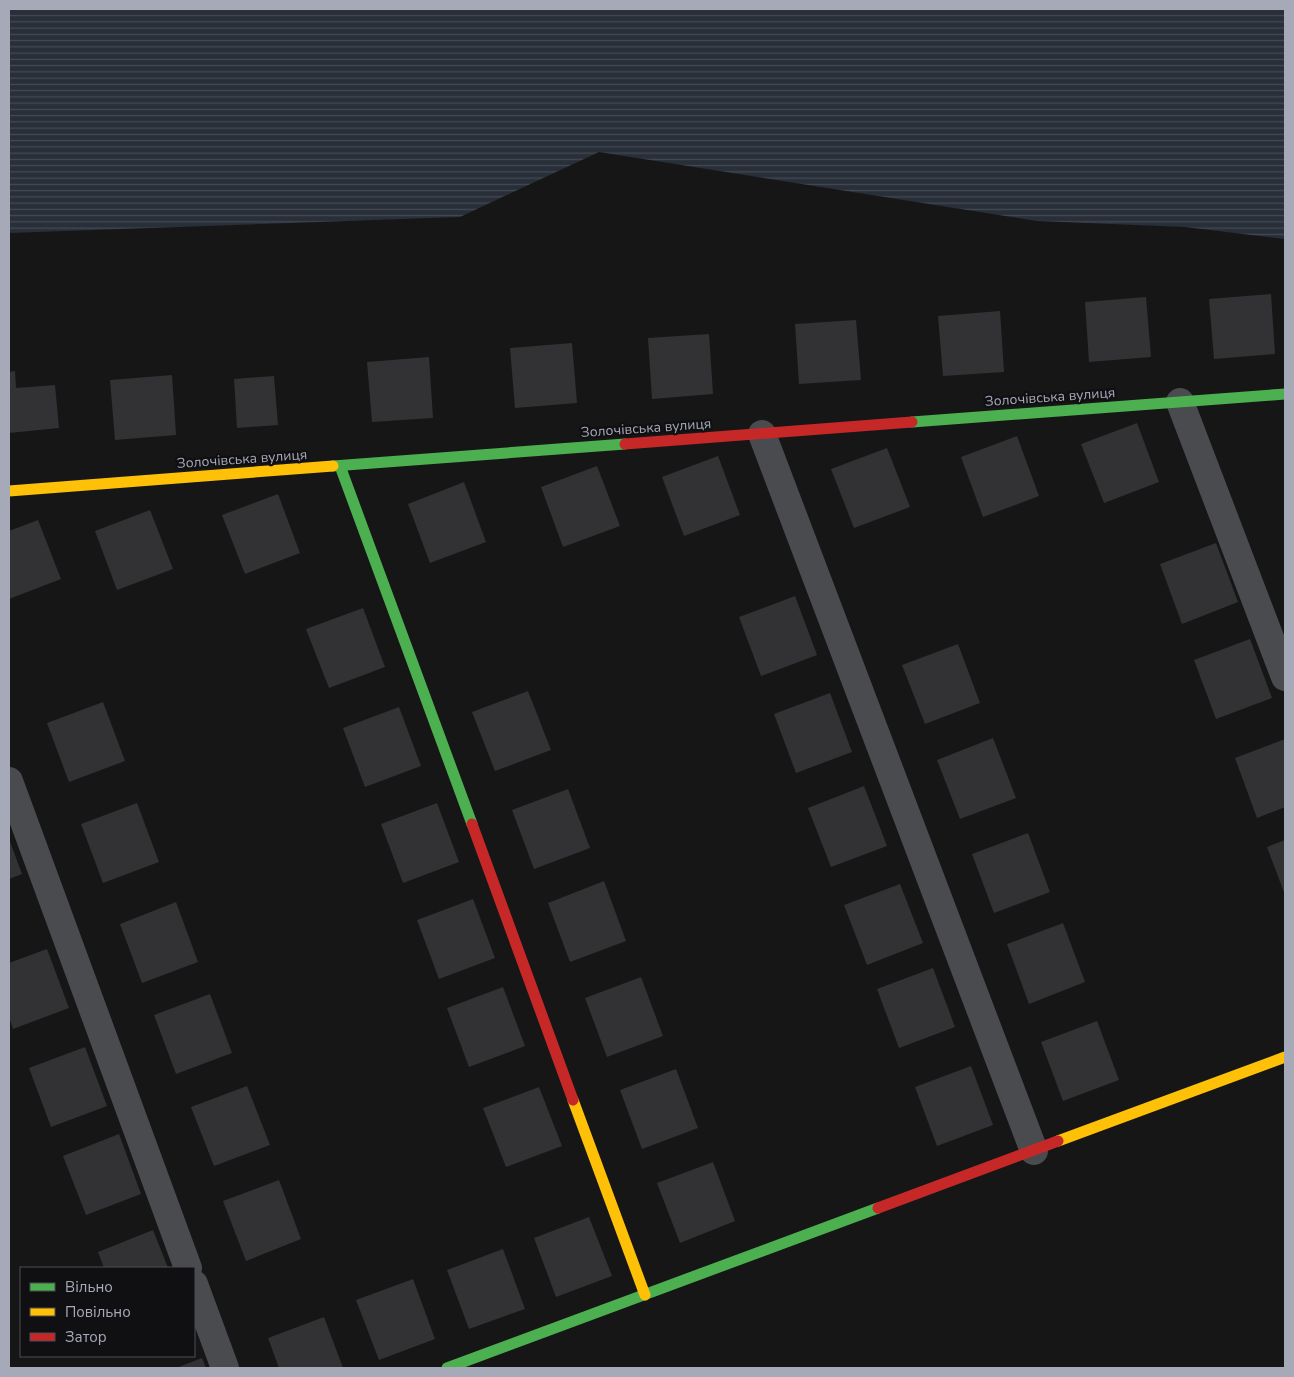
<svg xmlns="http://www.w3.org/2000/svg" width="1294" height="1377" font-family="'Nunito Sans',sans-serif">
<defs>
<pattern id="water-rules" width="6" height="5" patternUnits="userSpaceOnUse" patternTransform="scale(1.25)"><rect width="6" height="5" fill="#282f38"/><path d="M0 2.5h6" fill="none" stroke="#444a53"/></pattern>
</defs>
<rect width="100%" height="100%" fill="#161616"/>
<path fill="url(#water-rules)" d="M9,9H1285V239L1185,227L1037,221L599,152L460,217L9,233Z"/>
<g fill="#323234">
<path d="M1271,294L1275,354L1214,359L1209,299Z"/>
<path d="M1146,297L1151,357L1089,362L1085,302Z"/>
<path d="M1000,311L1004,372L943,376L938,316Z"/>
<path d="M856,320L861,380L799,384L795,324Z"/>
<path d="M709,334L713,394L652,399L648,338Z"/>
<path d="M572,343L577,403L515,408L510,348Z"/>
<path d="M429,357L433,418L372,422L367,362Z"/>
<path d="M15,371L16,388L55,385L59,428L9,433V372Z"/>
<path d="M172,375L176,435L115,440L110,380Z"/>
<path d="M274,376L278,425L237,428L234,379Z"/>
<path d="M1137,423L1159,482L1104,503L1081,444Z"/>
<path d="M1017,436L1039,496L983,517L961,457Z"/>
<path d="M887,448L910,507L854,528L831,469Z"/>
<path d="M718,456L740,515L684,536L662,477Z"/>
<path d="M597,466L620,526L563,547L541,487Z"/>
<path d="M464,482L486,542L430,563L408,504Z"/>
<path d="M278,494L300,553L245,574L222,515Z"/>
<path d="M150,510L173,569L117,590L95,531Z"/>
<path d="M38,520L61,579L9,599V531Z"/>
<path d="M1216,543L1238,602L1182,624L1160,564Z"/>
<path d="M795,596L817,655L761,676L739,617Z"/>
<path d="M363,608L385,667L329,688L306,629Z"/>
<path d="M1250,639L1272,698L1216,719L1194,660Z"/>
<path d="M958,644L980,703L925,724L902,665Z"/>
<path d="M528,691L551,750L495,771L472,712Z"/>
<path d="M830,693L852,752L796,773L774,714Z"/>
<path d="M103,702L125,761L69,782L47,723Z"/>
<path d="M399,707L421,766L365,787L343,728Z"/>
<path d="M993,738L1016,798L960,819L937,760Z"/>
<path d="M1285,739V807L1257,818L1235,758Z"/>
<path d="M864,786L887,846L831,867L808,808Z"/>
<path d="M568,789L590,848L534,869L512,810Z"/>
<path d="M137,803L159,862L103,883L81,824Z"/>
<path d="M437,803L459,862L403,883L381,824Z"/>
<path d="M1028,833L1050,892L994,913L972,854Z"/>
<path d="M9,839L22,874L9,879Z"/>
<path d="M1285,840V895L1267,847Z"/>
<path d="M604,881L626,941L570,962L548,903Z"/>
<path d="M900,884L923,943L867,965L844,905Z"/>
<path d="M473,899L495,958L439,979L417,920Z"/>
<path d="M176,902L198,962L142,983L120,924Z"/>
<path d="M1063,923L1085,982L1029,1004L1007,944Z"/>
<path d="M47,949L69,1008L13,1029L9,1017V963Z"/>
<path d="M933,968L955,1027L899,1048L877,989Z"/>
<path d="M641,977L663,1036L607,1057L585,998Z"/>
<path d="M503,987L525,1046L469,1067L447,1008Z"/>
<path d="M210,994L232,1053L176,1074L154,1015Z"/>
<path d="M1097,1021L1119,1080L1063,1101L1041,1042Z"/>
<path d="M85,1047L107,1106L51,1127L29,1068Z"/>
<path d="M971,1066L993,1125L937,1146L915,1087Z"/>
<path d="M676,1069L698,1128L642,1149L620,1090Z"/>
<path d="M247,1086L270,1145L214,1166L191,1107Z"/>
<path d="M539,1087L562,1146L506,1167L483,1108Z"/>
<path d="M119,1134L141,1194L86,1215L63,1156Z"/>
<path d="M713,1162L735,1221L680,1243L657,1183Z"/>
<path d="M279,1180L301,1239L246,1261L223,1201Z"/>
<path d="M589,1217L612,1276L556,1297L534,1238Z"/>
<path d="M153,1230L168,1268H104L98,1252Z"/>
<path d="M503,1249L525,1309L469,1329L447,1270Z"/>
<path d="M413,1279L435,1339L379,1360L356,1300Z"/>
<path d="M324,1317L343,1368H279L268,1338Z"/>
<path d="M202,1358L206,1368H176Z"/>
</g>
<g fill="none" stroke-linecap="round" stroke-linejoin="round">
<g stroke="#494b4f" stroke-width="28">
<path d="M1180,402L1285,677"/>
<path d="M762,434L1034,1151"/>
<path d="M9,781L188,1268"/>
<path d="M194,1284L225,1368"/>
</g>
<g stroke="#4caf50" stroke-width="11">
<path d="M912,422L1285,394"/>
<path d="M333,466L625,444"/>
<path d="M340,466L472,824"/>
<path d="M447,1368L878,1208"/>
</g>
<g stroke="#ffc107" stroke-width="11">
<path d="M9,491L333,466"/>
<path d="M573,1100L645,1295"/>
<path d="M1058,1141L1285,1057"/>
</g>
<g stroke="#c62828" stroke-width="11">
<path d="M625,444L912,422"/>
<path d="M472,824L573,1100"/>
<path d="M878,1208L1058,1141"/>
</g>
</g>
<g text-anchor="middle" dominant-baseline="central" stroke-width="4.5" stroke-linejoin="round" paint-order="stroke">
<g font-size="14" fill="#a6a9b8" stroke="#101012">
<text transform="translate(1050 397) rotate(-4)">Золочівська вулиця</text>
<text transform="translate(646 428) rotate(-4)">Золочівська вулиця</text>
<text transform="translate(242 459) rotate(-4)">Золочівська вулиця</text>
</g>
</g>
<rect width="1294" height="1377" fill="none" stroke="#a6a9b8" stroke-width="20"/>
<rect x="20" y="1267" width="175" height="90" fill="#101012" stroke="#4c4d54"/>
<rect x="30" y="1283" width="25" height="8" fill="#4caf50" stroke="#4c4d54"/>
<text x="65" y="1292" font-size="15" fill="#a6a9b8">Вільно</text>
<rect x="30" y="1308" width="25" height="8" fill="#ffc107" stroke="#4c4d54"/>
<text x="65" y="1317" font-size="15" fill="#a6a9b8">Повільно</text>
<rect x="30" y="1333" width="25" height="8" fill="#c62828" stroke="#4c4d54"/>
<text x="65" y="1342" font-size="15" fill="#a6a9b8">Затор</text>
</svg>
